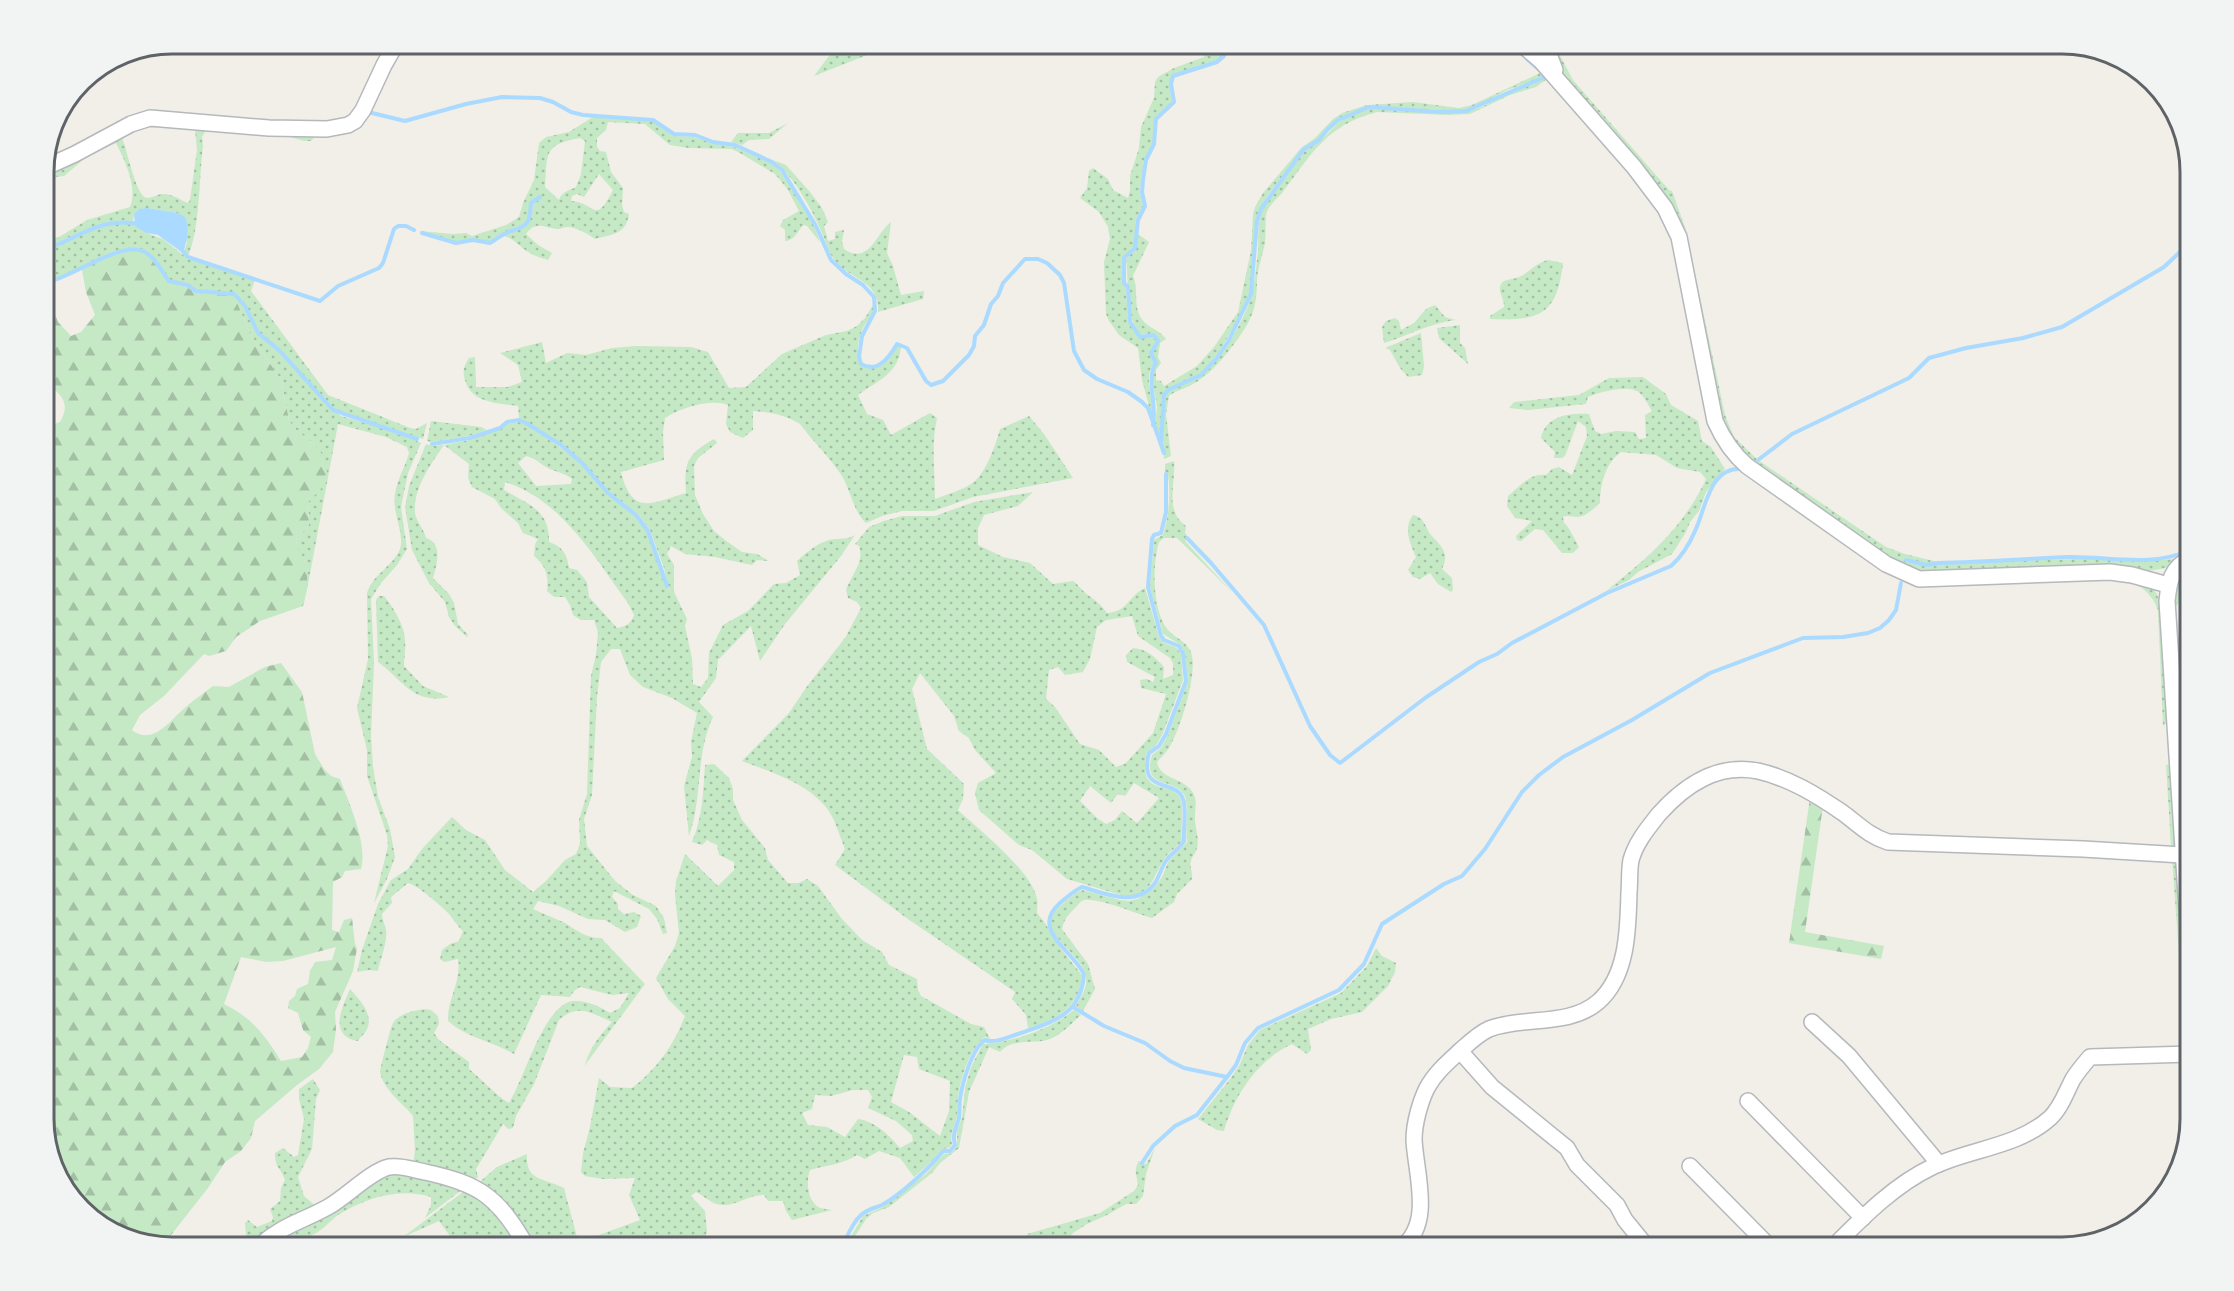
<svg xmlns="http://www.w3.org/2000/svg" width="2234" height="1291" font-family="'Open Sans',sans-serif">
<defs>
<pattern id="grass-dots" width="8" height="8" patternUnits="userSpaceOnUse" patternTransform="scale(1.5)"><rect width="8" height="8" fill="#c5e8c5"/><path d="M2 2h.1M6 6h.1" fill="none" stroke="#a3c0a4" stroke-width="1.8" stroke-linecap="round"/></pattern>
<pattern id="forest-firs" width="22" height="20" patternUnits="userSpaceOnUse" patternTransform="scale(1.5)"><rect width="22" height="20" fill="#c5e8c5"/><path d="M5 1l3.5 6h-7zM16 11l3.5 6h-7z" fill="#a3c0a4"/></pattern>
</defs>
<rect width="100%" height="100%" fill="#f1efe8"/>
<g fill="url(#grass-dots)" fill-rule="evenodd">
<path d="M851,44H871L868,45L867,55L814,76L835,48L841,49Z"/>
<path d="M1209,44H1225L1223,55L1217,60L1172,75L1169,84L1172,102L1155,118L1153,143L1144,160L1141,180L1140,192L1143,206L1136,219L1134,248L1123,258V283L1126,288L1128,322L1139,338L1153,337L1156,341L1149,353L1154,363C1142,378 1156,402 1153,421L1142,380L1138,348L1119,335L1109,321L1106,314L1104,262L1110,239L1108,227L1099,212L1080,198L1087,188L1089,171L1093,168L1108,179L1113,190L1128,198L1130,190V176L1139,148L1141,127L1154,98L1155,82L1158,77L1174,68L1204,57Z"/>
<path d="M1548,44H1556L1557,50L1573,80L1669,190L1672,191L1685,227L1725,415L1734,437L1758,460L1886,547L1905,554L1938,562L1927,564L1906,560L1927,566L1938,564L2105,558L2132,561L2159,560L2173,559L2190,552L2172,567L2142,572L1913,573L1764,476L1722,432L1681,236L1568,89Z"/>
<path d="M1540,73L1543,76L1539,79L1507,90L1482,104L1465,110H1441L1369,106L1337,119L1318,139L1302,149L1266,198L1257,215L1250,294L1243,311L1216,357L1200,374L1167,389L1163,394L1160,437L1155,425L1157,408L1152,373L1157,363L1153,353L1159,340L1155,333L1140,335C1125,317 1129,282 1126,259L1136,249L1138,234L1149,242L1133,276C1139,289 1133,305 1141,318C1147,328 1159,329 1166,339L1160,343L1158,357L1161,363L1156,370V380L1161,381L1164,386L1197,366L1214,347L1238,312L1251,251L1253,214L1255,207L1263,193L1302,147L1314,139L1333,119L1342,113L1367,105L1413,102L1459,108L1472,105Z"/>
<path d="M1546,77L1547,79L1536,87L1510,95L1470,114L1448,115L1377,112C1326,125 1311,155 1282,193C1276,200 1268,206 1266,215C1265,224 1266,234 1265,243C1263,254 1258,267 1257,279C1257,294 1256,309 1248,323C1237,342 1213,374 1193,384C1185,389 1176,390 1169,396L1166,414L1171,456L1164,459C1164,442 1157,415 1165,396C1170,385 1187,384 1196,379C1219,365 1234,336 1245,313C1254,294 1256,270 1258,250C1259,236 1257,222 1262,209L1304,151L1320,141L1339,122L1350,115L1369,109L1465,112L1482,107L1508,93L1534,84Z"/>
<path d="M593,117L653,121L674,136L694,137L712,143L734,147L771,163L780,171L789,184L814,226L820,242L807,226L803,225C798,231 794,241 785,241V230L780,226L783,220L799,211L788,190L775,174L740,153L732,149L689,148L670,145L645,124L608,122L606,130L597,138V147L600,151L606,152L611,172L623,188L622,205L624,212L629,214C626,235 612,234 595,239C588,234 576,227 567,227C564,227 561,229 558,229C544,228 536,220 526,234L538,245L552,253L548,260C539,257 531,255 524,249C516,243 513,238 503,236C524,225 530,233 533,204L540,198L539,196L530,203C529,222 528,224 510,230C503,232 496,238 489,242L473,239L456,242L419,231L453,234L466,233L472,236L506,225L519,217L523,203L534,180L539,143L546,137L569,132ZM580,138L585,141L581,174L576,187C568,191 561,192 559,200L545,187C548,154 542,145 580,138ZM599,174L613,190C594,227 596,202 571,201L572,196L577,194L584,197Z"/>
<path d="M142,122L316,130L315,137L311,141H304L276,133L263,135L206,130L202,137L203,146C199,177 200,230 188,256L184,251L187,243L178,213L148,208L134,214L133,221H116L95,226L44,248V243L59,237L87,220L130,207C138,187 125,161 116,143L90,154L64,176L44,178V167ZM164,127L195,130L197,150L190,200L188,203C179,199 171,193 161,194C157,195 151,198 147,198C136,198 127,148 122,138L140,128Z"/>
<path d="M788,123L769,139L749,140L742,145L731,142L738,133H769Z"/>
<path d="M773,160L786,165L810,192L822,208L828,222L824,226L828,241L835,239V232L844,230L842,242L844,249C869,266 876,233 891,222L887,253L893,266L901,295L924,291L923,299L878,312C880,279 848,280 833,258C826,247 824,235 818,224C809,204 790,172 773,160Z"/>
<path d="M117,224H134L146,233L163,239L187,258L255,280L251,291L328,395L410,428L416,429L427,423L423,439L334,409L280,350L259,332L246,306L235,293L196,290L187,284L170,280C163,271 157,256 146,251C121,237 71,278 44,282V251L96,228Z"/>
<path d="M1548,260L1563,263C1557,315 1540,321 1490,319V316L1504,307C1505,300 1497,291 1501,284C1505,278 1513,280 1519,277C1530,272 1534,264 1548,260Z"/>
<path d="M234,295L244,307L253,327L258,333L279,352L333,411L341,416L401,434L421,443L408,473L401,507L407,549L397,565L381,583L371,599L374,662L371,736L373,767L378,797L390,829L395,857L387,879L374,903L388,846L387,835L367,776V750L357,708L368,659L367,593C373,574 394,565 400,549C404,537 396,519 395,507C392,486 404,472 409,453L407,447L386,437L338,424L306,595L305,561L297,549L296,540L309,525L308,502L313,496L315,445L294,428L289,420L281,380L249,332Z"/>
<path d="M873,305C874,315 869,318 864,326C858,337 856,353 860,364C877,376 890,359 898,345L901,346C899,374 878,380 858,395L867,414L883,420L891,435L930,413L937,418C931,445 935,471 935,499C948,494 964,490 975,481C987,470 996,444 1000,429L1029,416L1044,434L1073,478L973,497L934,511H902L882,516L866,523C852,510 851,489 840,473C828,456 813,441 800,424C786,415 769,412 753,411V430L743,438L730,432L726,424L728,405C712,398 679,408 665,418L663,432L664,460L621,472C632,517 652,503 686,493C684,463 686,455 714,439L717,443L698,458L694,466L695,495L703,514L714,531L725,540L742,552L757,554L769,561L757,560L752,565L715,557L685,554L671,546L667,554L674,565V592L687,619L685,626L692,659L693,684L701,687L708,678L709,653L723,625L748,611L774,584L786,583L800,575L797,561C806,553 815,545 826,541C836,537 846,541 855,535L841,556L785,624L760,661L751,626L718,660L716,678L699,702L713,717C695,755 703,797 689,836L684,786L692,757L691,742L697,713L672,698L643,687L630,675L620,649H611L601,662L597,697L592,795L584,819L587,846L615,881L633,895L656,906L664,918L667,933L663,934L657,919L649,909L614,891L612,897L618,904V909L624,914L634,912L641,916L637,927L625,932L605,920L588,919L559,906L538,901L533,909C543,914 555,918 565,923C578,931 585,938 601,938L645,984L585,1065C590,1047 600,1035 612,1022C592,1013 577,1003 559,1020L534,1084L516,1116L513,1128L508,1129L503,1124L476,1169L478,1177L472,1182L413,1166L415,1150L413,1116C402,1102 384,1091 380,1072C380,1069 391,1026 393,1023C398,1014 421,1007 431,1010C432,1011 438,1016 438,1016L439,1024L434,1033L439,1040L469,1062V1069C483,1080 494,1094 509,1103C525,1077 540,1018 566,1003C578,997 600,1006 610,1013L620,1008L629,993L612,995L580,987L574,991L570,997L541,995L514,1054C492,1041 467,1038 448,1021C447,1000 462,980 458,959L444,962L440,959L442,950L450,944L459,941L463,931C457,926 453,918 447,912C440,905 416,884 408,883L391,897L392,903L382,914C382,922 388,928 386,937C385,949 380,960 378,971L369,970L357,972L362,950L378,904L391,880L408,869L422,849L452,817L466,830L485,840L505,870L533,892L546,881L565,860L576,854L580,844L579,820L587,794L591,676L596,655L598,632L594,620H581L573,615L570,605L565,597H554L547,591C549,576 546,566 534,556L535,544L538,539L523,533L518,523L501,508L495,499L472,487L468,478L469,464L444,445C431,464 413,488 415,513C416,521 424,529 426,538C443,543 437,564 433,578L449,594L454,603L458,624L468,635L467,637L455,626L449,617L445,602L429,583L412,550L405,507L409,486L426,444L432,446L444,445L470,440L500,429L507,424L519,422L526,425L560,447L580,463L607,494L635,516L647,532L669,591L664,568L650,530L638,514L609,492L582,461L562,444L519,418L518,406C497,403 471,403 465,380C462,371 464,366 469,358L475,357L476,387H508L522,382L518,365L500,353L542,342L546,363L567,353L586,355L612,348L636,346L691,347L708,352L729,388L746,387L782,354L826,335L847,331L857,326L865,318ZM526,456C536,458 540,464 548,468C556,472 565,473 572,479L571,484L536,486L518,463ZM505,482C561,499 595,558 628,603L634,615C631,624 626,626 617,628L589,597L587,582L577,570L569,568C567,554 563,547 549,542C550,510 529,505 504,490Z"/>
<path d="M1435,305L1445,317L1456,320C1427,324 1410,335 1384,343L1382,327L1386,321L1395,318L1399,321L1401,330L1414,323L1426,309Z"/>
<path d="M1460,325V343L1465,348L1468,364L1439,338L1437,328Z"/>
<path d="M1421,333L1424,366L1422,375L1408,377L1400,368L1390,350L1385,348Z"/>
<path d="M1643,377L1666,394L1671,405L1698,421L1702,441L1711,447L1725,469L1706,492L1699,511L1690,522L1686,532L1672,554L1638,572L1629,580L1606,591C1647,559 1684,527 1706,479L1700,472L1677,468L1656,455L1621,452C1605,464 1600,484 1600,503C1594,508 1587,516 1578,517C1572,517 1569,515 1563,517L1564,523C1569,526 1576,542 1579,547L1573,553H1562L1543,530L1535,529L1521,541L1517,540L1516,536L1532,521L1515,518L1507,506L1508,496C1520,486 1530,473 1546,475L1552,469L1559,467L1572,475L1587,436L1586,427L1578,421L1565,456L1562,458H1554L1555,452L1541,438C1546,415 1570,413 1589,414L1595,431L1601,434L1616,431L1635,432L1639,439L1646,438L1645,415L1652,411C1648,405 1644,395 1637,391C1626,385 1599,392 1588,397L1586,404L1528,410L1509,408L1514,402L1579,395L1609,378Z"/>
<path d="M431,421L481,427L487,430L469,436L432,442L427,441Z"/>
<path d="M1174,461C1176,483 1164,511 1186,526L1185,533L1188,537L1185,541L1233,593L1177,538H1164L1159,542C1152,565 1152,613 1169,631C1176,638 1185,641 1190,650C1200,669 1180,730 1169,748C1166,753 1161,757 1157,762C1160,779 1182,778 1191,790C1198,799 1195,806 1195,816C1194,827 1200,837 1197,848C1196,853 1192,856 1191,861C1189,867 1193,872 1192,879L1177,894L1174,902L1152,918C1138,914 1097,897 1084,900C1079,902 1078,906 1074,909C1067,916 1064,920 1062,929L1088,964L1095,989L1083,1011L1076,1006C1081,997 1088,987 1086,976C1085,959 1045,936 1051,917C1052,912 1059,907 1063,904C1069,898 1074,893 1082,890L1120,900L1129,901L1138,899L1154,888L1162,877L1169,860L1187,842C1185,830 1189,804 1185,796C1174,776 1142,791 1152,755L1161,748L1168,735L1188,681L1185,654L1181,645L1163,634L1150,587L1154,540L1163,535C1169,515 1171,495 1168,474H1165V464Z"/>
<path d="M1033,492L1018,506L984,515L978,528V545L1003,557L1030,563L1053,584L1073,581C1079,585 1082,591 1088,595C1097,602 1100,603 1107,613C1129,611 1128,596 1145,588L1159,637L1163,642L1177,648L1181,655L1183,680L1163,733L1157,744L1147,752C1136,798 1171,780 1180,798C1185,807 1180,829 1182,841C1177,847 1169,851 1165,858C1152,877 1151,900 1121,895L1067,879L1032,850L1019,845L979,810L975,793L978,783L996,773L975,750L969,738L959,731L954,716L920,673L912,689L927,749L964,784L963,799L958,810C978,829 1032,871 1037,899C1038,903 1037,909 1037,913L1045,923L1060,948L1082,975C1080,1006 1056,1021 1028,1028L1026,1015L1012,999L1015,992L908,919L835,865L845,849C839,835 835,817 825,806C805,782 770,772 742,761L789,713L808,685L845,638L861,608L857,602L848,598L846,590C851,575 865,562 859,546L855,544L869,527L884,521L902,516H935L974,502ZM1132,616L1138,636L1170,658L1173,663V675L1163,679L1164,667C1155,657 1147,649 1133,648L1126,655L1127,662L1155,677L1153,682L1147,679L1140,680L1141,688L1166,694L1153,733L1126,763L1116,767L1099,750L1080,744L1055,707L1046,699L1049,670L1058,667L1065,675L1083,672L1090,659L1097,627L1106,620ZM1134,783L1159,798L1137,823L1122,811L1115,820L1106,824L1097,818L1080,801L1090,786L1111,803L1118,794L1125,796Z"/>
<path d="M1413,515C1425,517 1425,528 1431,535C1441,546 1450,553 1442,569L1452,578L1453,590L1451,592L1438,584L1430,573L1420,579L1413,577L1408,570L1416,557C1410,543 1403,528 1413,515Z"/>
<path d="M2183,567L2187,568L2181,576L2179,603L2176,607L2189,759L2190,911L2172,589Z"/>
<path d="M2128,581C2137,583 2148,584 2154,590C2169,606 2164,698 2167,723L2163,726L2158,610C2152,594 2143,587 2128,581Z"/>
<path d="M379,596H384C393,607 405,626 405,641C406,649 404,658 404,666L423,686L449,697C413,705 403,680 378,662L376,600Z"/>
<path d="M714,764L729,778L733,789V800L742,820L765,848L768,860L788,883H799L807,879L818,886L842,919L862,940L882,952L889,965L917,979L918,990L921,996L971,1024L984,1027L990,1039L985,1037C970,1046 960,1081 958,1097C957,1104 958,1110 957,1117C954,1127 950,1133 952,1144L949,1148L942,1149L933,1160L914,1177L900,1158L879,1151L865,1159L857,1155C842,1165 826,1165 810,1170C806,1181 807,1199 818,1207C822,1209 828,1209 832,1210L792,1220L786,1211L783,1201H768L764,1195C747,1194 729,1212 712,1202C706,1199 702,1195 696,1192L691,1196L705,1211L707,1231L703,1247H531L476,1185L497,1167L527,1154C525,1182 545,1178 564,1188L577,1237L599,1235L640,1220L629,1195L635,1178L603,1179L585,1176L581,1172L583,1153L590,1127L599,1078L610,1087L632,1088C657,1069 674,1045 685,1016L668,999L656,978L675,946L679,933L675,895L676,881L685,854L718,886L734,870V862L719,855L717,845L707,840L702,845L692,842C703,817 703,791 705,765ZM904,1055L917,1057L919,1069L950,1081L949,1111L940,1136L909,1112L891,1102ZM853,1090H868L872,1097L868,1108L896,1121L912,1135L913,1141L900,1148C890,1136 875,1121 858,1119L845,1137L827,1127L808,1125L802,1113L812,1109L815,1095L831,1096Z"/>
<path d="M2166,764L2171,768L2176,845L2171,846Z"/>
<path d="M2172,858L2177,859L2190,1051H2186Z"/>
<path d="M1376,948L1382,956L1396,963L1395,972L1388,986L1362,1012L1331,1019L1308,1029L1311,1050L1307,1054L1292,1044C1257,1060 1234,1096 1224,1131L1217,1130L1198,1119L1230,1079L1239,1066L1248,1045L1260,1030L1341,993L1367,966Z"/>
<path d="M350,989C359,999 374,1014 367,1029C366,1033 360,1037 358,1041C328,1036 342,1007 350,989Z"/>
<path d="M1074,1010L1081,1015C1072,1023 1062,1034 1050,1039C1033,1045 1013,1037 1000,1052L989,1047L969,1092L959,1148L940,1163L932,1173L889,1207L873,1213L866,1219L848,1247H845L863,1216L883,1207L926,1174L944,1154L951,1153L957,1146V1130L962,1118L965,1088L971,1067L983,1044C988,1043 995,1043 1001,1042C1027,1036 1053,1027 1074,1010Z"/>
<path d="M313,1079L320,1090L316,1099L312,1149L298,1177L304,1196L318,1208L253,1247H242L246,1235L245,1223L248,1220L257,1227L272,1221L273,1217L270,1209L280,1201L281,1188L285,1180C281,1167 275,1169 275,1153L283,1148L294,1157L298,1155L304,1119L299,1099V1089Z"/>
<path d="M1155,1148L1146,1174L1143,1196L1136,1204H1126L1107,1215L1087,1224L1073,1233L1064,1243L1053,1247H1030L1027,1234L1100,1213L1134,1191L1138,1185C1137,1175 1133,1170 1139,1161L1146,1164Z"/>
<path d="M389,1168L468,1185L425,1218L431,1205V1197C399,1187 365,1198 338,1215C331,1220 325,1228 316,1233C298,1243 279,1247 259,1247Z"/>
<path d="M471,1186L526,1247H458L439,1221L403,1237Z"/>
</g>
<g fill="url(#forest-firs)" fill-rule="evenodd">
<path d="M140,251L151,258L168,282L186,287L196,292L234,295L249,332L281,380L289,420L294,428L315,445L322,454L327,471L321,489L308,502L309,525L296,540C297,552 303,553 305,562C309,575 307,593 303,606L260,621L236,637L226,651L209,656L204,654L164,696L140,715L132,730C153,747 171,719 187,706C195,699 205,692 213,686L229,687L265,667L281,663L302,692L315,754L324,769L331,776L340,779C349,803 368,844 361,869L345,871L342,877L333,882L332,930L339,932L344,920L352,918L355,944L357,948L353,971L335,1012L336,1030L333,1052L319,1069L297,1085L255,1121L251,1138L241,1151L225,1162L208,1188L171,1235L167,1246L123,1234L81,1205L65,1190L44,1127V421L51,425L60,422C72,402 60,393 44,382V286L58,322L71,336L81,332L95,315L86,292L82,270C100,259 119,251 140,251ZM336,947L332,960L315,962L310,971L308,984L297,989L295,996L289,1001L288,1008L298,1013L303,1030L311,1037L308,1048L302,1057L281,1061C265,1035 252,1018 224,1004L241,957L266,962L283,961Z"/>
<path d="M1810,798L1823,806L1805,932L1884,946L1881,959L1789,943Z"/>
</g>
<path fill="#aadaff" d="M148,208L178,213L185,217C190,229 187,241 183,253L158,235L146,233L135,226L134,214L139,209Z"/>
<g fill="none" stroke-linecap="round" stroke-linejoin="round">
<g stroke="#aadaff" stroke-width="4">
<path d="M1511,44L1517,49"/>
<path d="M372,113L405,121L466,104L502,97L540,98L553,102L571,112L583,115L653,120L674,134L695,135L713,142L735,145L772,162L782,170L790,183L816,226L831,260L846,274L863,285L874,297L875,311L862,336L859,357L861,364C878,374 890,356 897,344L907,348L926,381L931,385L943,381L969,355L974,346L975,336L984,325L991,304L998,296L1003,283L1025,259H1038L1047,263L1060,275L1064,283L1074,351L1084,370L1097,379L1128,392L1142,402L1148,408L1164,453"/>
<path d="M422,233L456,243L473,240L490,243C497,239 503,233 511,231C529,226 530,222 531,203L540,197"/>
<path d="M180,248L188,257L320,301L338,286L379,268L383,263L394,229L398,226H406L414,230"/>
<path d="M44,249C79,239 99,216 140,224"/>
<path d="M44,283C71,279 121,239 145,252C156,258 162,272 169,281L187,285L196,291L234,294L245,306L258,333L280,351L333,410L417,439"/>
<path d="M1153,425C1157,406 1146,376 1156,363L1151,353L1158,341L1154,335L1140,337L1130,322L1128,287L1124,283V258L1135,248L1138,220L1145,206L1142,192L1143,180L1146,160L1154,144L1156,119L1174,102L1171,84L1173,76L1217,62L1224,56L1227,44"/>
<path d="M1161,442L1164,395L1168,390L1201,375L1217,358L1229,340L1251,294L1257,221L1261,209L1303,150L1319,140L1327,130L1338,120L1369,107L1441,112L1466,111L1545,77L1544,74L1527,59"/>
<path d="M432,444L470,438L500,428L507,422L519,420L526,423L561,445L581,462L608,493L636,515L648,531L667,586"/>
<path d="M1758,460L1792,434L1909,378L1929,358L1966,348L2023,338L2062,327L2164,267L2181,251L2190,245"/>
<path d="M1187,538L1211,563L1264,625L1310,726L1330,755L1340,763L1425,698L1479,662L1497,654L1512,643L1607,593L1671,566C1681,557 1690,543 1695,531C1706,508 1709,466 1743,469"/>
<path d="M1906,560L1927,565L1938,563C1981,562 2024,559 2067,557C2109,556 2151,568 2190,550"/>
<path d="M1073,1007L1104,1026L1145,1043L1170,1061L1184,1068L1227,1077"/>
<path d="M1142,1163L1153,1146L1175,1126L1197,1115L1227,1077L1236,1065L1245,1043L1258,1028L1339,990L1364,964L1382,924L1444,884L1462,876L1485,849L1522,792L1539,775L1563,757L1632,720L1710,673L1803,638L1843,637L1868,633L1880,628L1889,620L1896,610L1901,583"/>
<path d="M842,1247C847,1237 852,1223 861,1215C868,1209 875,1208 882,1205C900,1195 931,1167 943,1151H950L955,1145C952,1134 956,1128 959,1118C960,1112 959,1105 960,1099C962,1084 972,1048 985,1040C996,1044 1010,1036 1021,1033C1054,1021 1081,1015 1084,974C1074,952 1030,930 1059,904C1066,898 1073,891 1082,887C1106,894 1137,908 1155,883C1160,875 1162,865 1168,858C1173,852 1180,848 1184,841C1183,830 1187,808 1183,799C1176,778 1138,795 1149,753L1159,746L1166,734L1186,681L1183,654L1179,646L1164,640L1161,636L1148,587L1152,539L1154,535L1161,533L1166,512V474"/>
</g>
<defs>
<g id="minor">
<path d="M1521,44L1541,61L1634,167L1665,208L1679,237L1715,421C1723,439 1732,453 1747,466L1886,564L1919,579L2110,572L2132,575L2168,585"/>
<path d="M1545,44L1555,70"/>
<path d="M44,165L53,164L75,154L131,124L150,118L269,128L327,129L348,125L355,121L363,110L384,65L396,44"/>
<path d="M2190,559C2171,567 2169,582 2167,601L2190,957"/>
<path d="M1812,1022L1849,1056L1939,1164"/>
<path d="M1460,1051L1492,1087L1567,1148L1577,1165L1617,1205L1625,1220L1647,1247"/>
<path d="M1748,1101L1863,1218"/>
<path d="M1690,1166L1770,1247"/>
<path d="M258,1247C282,1225 301,1222 328,1207C346,1197 371,1171 389,1167C401,1165 414,1170 425,1172C481,1184 499,1198 527,1247"/>
<path d="M1402,1247C1433,1223 1416,1175 1414,1140C1414,1124 1420,1102 1427,1088C1435,1073 1448,1062 1460,1051C1469,1043 1478,1034 1489,1029C1523,1016 1569,1027 1598,1002C1628,976 1628,928 1629,892C1630,882 1629,870 1631,860C1636,842 1648,828 1659,814C1685,785 1717,763 1758,771C1789,778 1817,795 1843,813C1858,824 1869,836 1888,842L2083,849L2182,855"/>
<path d="M1833,1247C1862,1218 1894,1185 1932,1167C1969,1149 2018,1147 2050,1118C2061,1108 2066,1092 2073,1079C2078,1071 2084,1064 2090,1057L2190,1054"/>
</g>
</defs>
<use href="#minor" stroke="#b5b8bc" stroke-width="18"/>
<use href="#minor" stroke="#fff" stroke-width="15"/>
</g>
<path d="M0 0H2234V1291H0ZM172 54H2062A118 118 0 0 1 2180 172V1119A118 118 0 0 1 2062 1237H172A118 118 0 0 1 54 1119V172A118 118 0 0 1 172 54Z" fill="#f2f3f3" fill-rule="evenodd"/>
<path fill="none" stroke="#5f6368" stroke-width="3" d="M172 54H2062A118 118 0 0 1 2180 172V1119A118 118 0 0 1 2062 1237H172A118 118 0 0 1 54 1119V172A118 118 0 0 1 172 54Z"/>
</svg>
